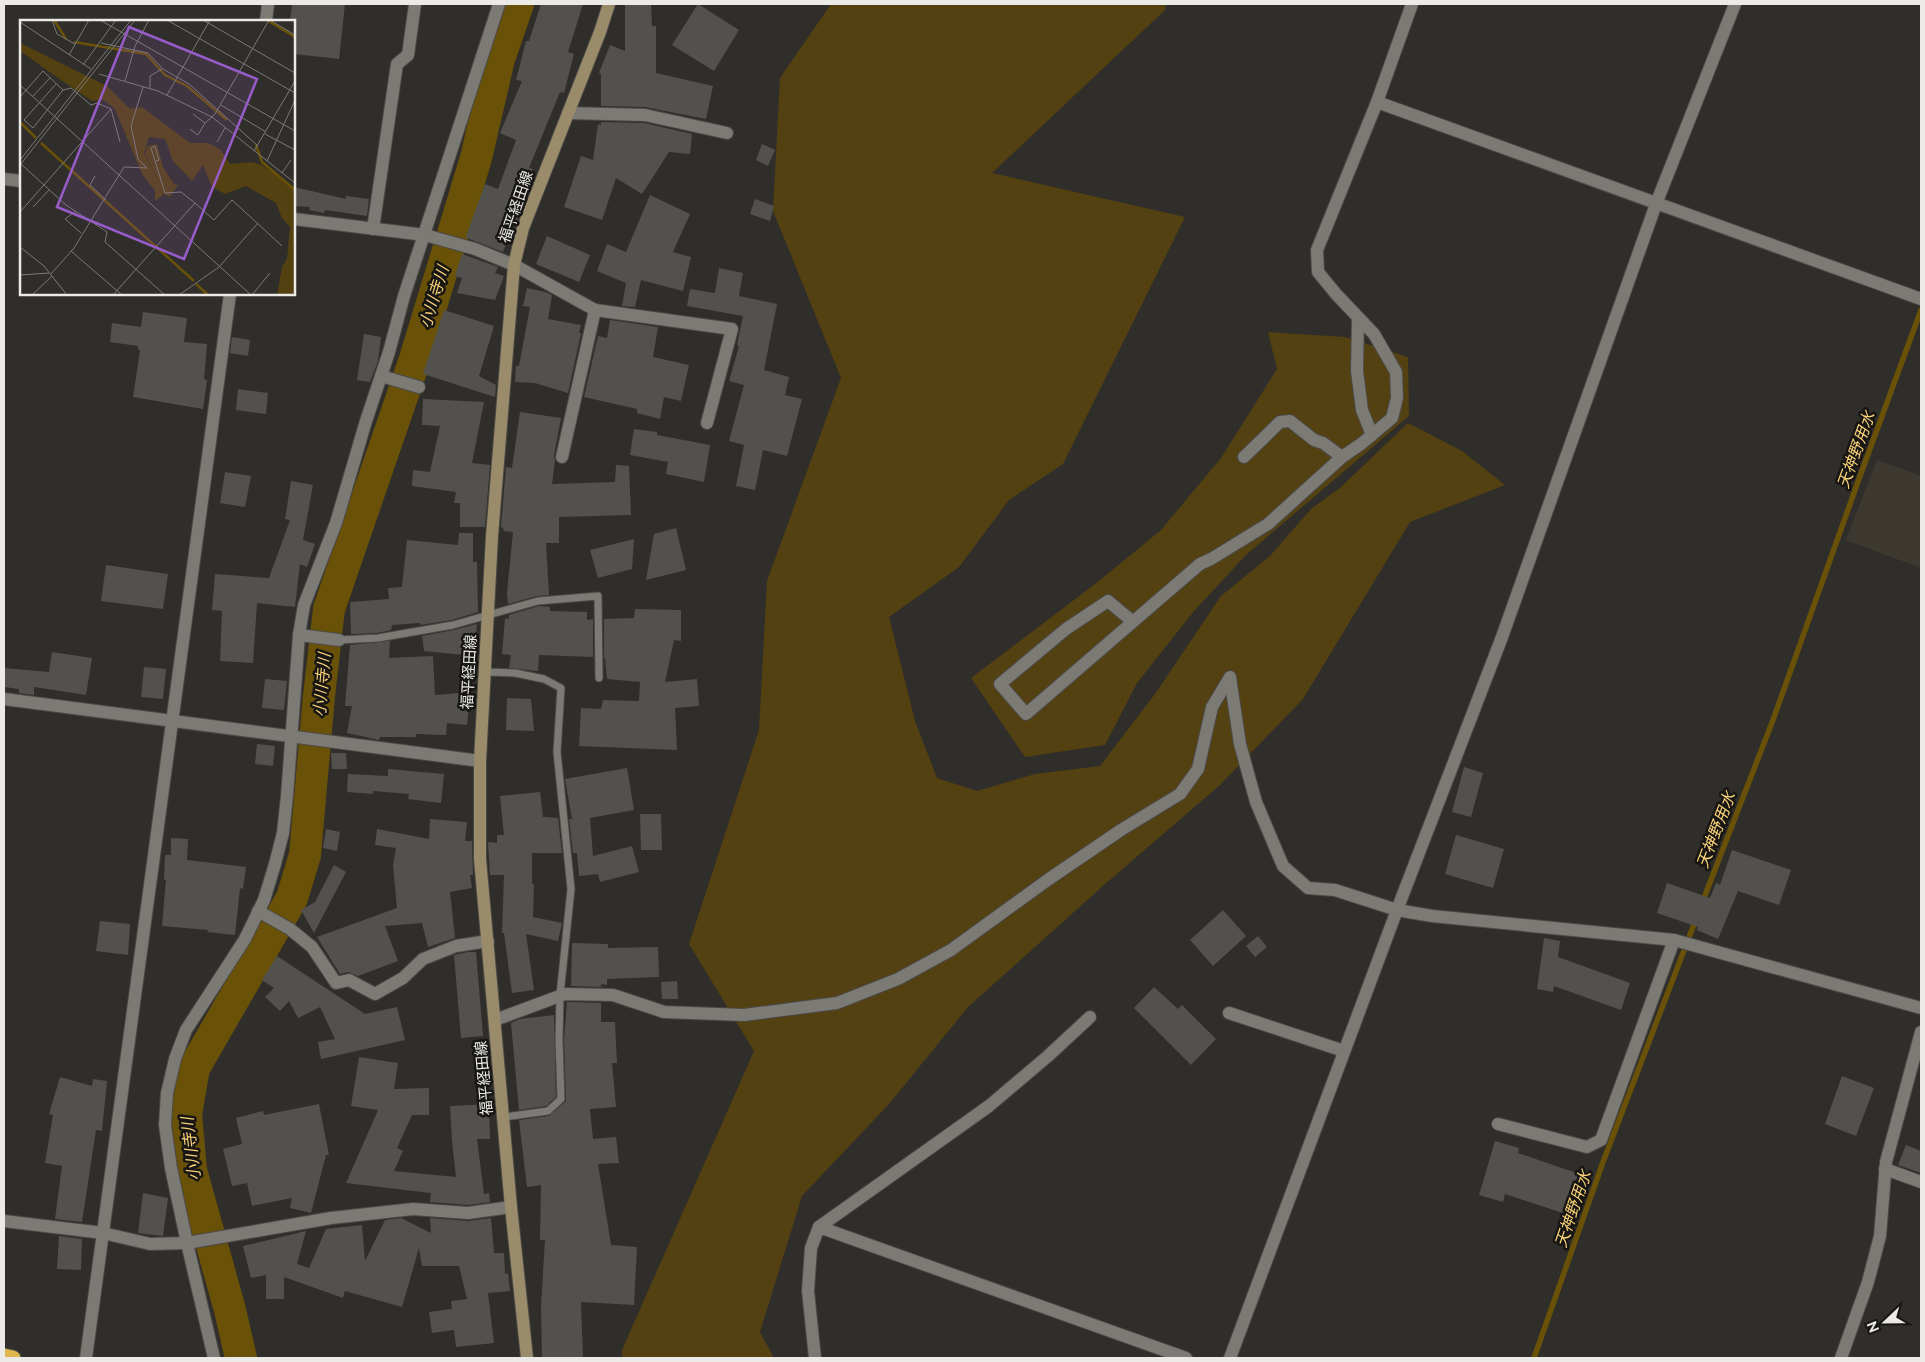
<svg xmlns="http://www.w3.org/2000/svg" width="1925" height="1362" font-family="Raleway,'Noto Sans JP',sans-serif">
<rect width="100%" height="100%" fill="#302e2a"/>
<path fill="#3e3930" d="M1877,460L1921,476V568L1846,540Z"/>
<g fill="#544111">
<path d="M831,4H1166L1165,10L992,173L1185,217L1063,464L1009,500L959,567L889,617L915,721L937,778L977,791L1035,774L1100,766L1155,694L1221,596L1270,556L1311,509L1341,487L1408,423L1462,451L1505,485L1410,522L1303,699L1220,785L1104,885L968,1007L889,1104L802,1196L760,1332L774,1358H622V1350L754,1051L689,944L759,730L767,581L841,378L773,211L780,78Z"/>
<path d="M1268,332L1345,337L1408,357L1409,416L1246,555L1194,611L1137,683L1105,745L1025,757L971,678L1099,581L1161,530L1221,458L1277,369Z"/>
</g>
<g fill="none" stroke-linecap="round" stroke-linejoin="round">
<g stroke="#6a5108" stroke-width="5.5">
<path d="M1702,903L1773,720L1860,476L1921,310"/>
<path d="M1534,1358L1603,1162L1696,919"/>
</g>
<path stroke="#6a5108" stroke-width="32" d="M241,1358L230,1310L191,1170L186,1114L194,1068L292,898L305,855L319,696L329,609L415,359L476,158L499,59L518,4"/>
</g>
<g fill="#53514d">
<path d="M292,4H345L339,59L294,54V21H290Z"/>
<path d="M541,4H583L568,52L574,54L564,93L560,92L529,168L533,169L522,198L521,203L524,204L516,224L514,223L503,252L467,238L466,236L485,184L498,189L516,140L500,133L522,81L516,80L526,41H529Z"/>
<path d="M625,4H651L652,26H656V73L713,86L706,119L645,107L601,106V74L599,73L610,45L625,51Z"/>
<path d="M698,4L739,30L714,71L672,45Z"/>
<path d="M601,122L644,123L692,134L690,154L669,152L642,194L616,178L602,220L564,207L581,156L593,160L598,124L601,125Z"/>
<path d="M762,144L775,150L768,166L756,160Z"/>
<path d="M294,187L346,199V196L369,199L367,216L325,210L324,213L309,210L310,207L294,206Z"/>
<path d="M650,195L690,214L673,252L691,257L683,291L641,280L635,307L622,306L626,283L597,271L607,244L626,252Z"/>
<path d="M755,199L774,206L770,221L750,214Z"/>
<path d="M547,236L590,255L579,282L536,264Z"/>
<path d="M462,254L498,267L495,273L504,276L495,300L457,293L462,278L455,276Z"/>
<path d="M719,268L743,273L739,296L777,304L764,370L789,377L785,395L802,399L787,456L763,450L755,490L736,486L744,445L729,441L744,385L729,381L739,346L737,345L743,316L687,306L690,289L715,293Z"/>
<path d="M527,288L545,292L552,295L548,319L581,325L579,333H581L568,393L535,383L515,382L516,366H519L530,307L523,306Z"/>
<path d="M444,310L494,326L479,376L496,385L495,397L423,374Z"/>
<path d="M143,312L187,318L184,342L207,344L204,379L207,380L203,409L133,397L140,350L138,349V346L110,342L112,323L141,327Z"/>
<path d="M610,320L658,327L653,357L689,365L681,401L664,397L660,419L637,413V409L584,397L598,336L607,338Z"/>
<path d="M364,334L381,337L378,361L370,382L357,380Z"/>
<path d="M232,337L250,340L248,356L230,353Z"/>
<path d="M238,389L268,393L266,414L236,410Z"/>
<path d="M423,399L484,402L472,463L490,465L485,527H460V503H454L456,492L412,486L413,470L430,472L440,426L422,425Z"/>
<path d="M520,412L561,418L554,455L555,461L552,484L615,482L616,465L629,466L631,515L559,517V543H546L549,595L537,596L508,604L507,593L513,532L504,531L503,528L501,527L506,467L512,468Z"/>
<path d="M634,429L657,432V435L710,445L704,482L666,474L668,462L630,455Z"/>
<path d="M225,472L251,476L245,507L220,503Z"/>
<path d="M291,481L313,485L303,540L315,544L307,567L300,564L295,607L257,603L253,663L220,661L222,611L212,610L215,574L269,578L290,520L285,519Z"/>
<path d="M676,528L686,570L646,580L654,534Z"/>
<path d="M459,533H473V562H477L478,612L452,620L420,625V623L392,625L391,630L377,633L351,634L350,602L389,599L388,588L402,587L407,540L458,545Z"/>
<path d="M634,539L632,569L598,578L590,550Z"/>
<path d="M106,565L168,574L163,609L101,601Z"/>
<path d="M539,606L550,607V611L587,612V620L593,619V657L539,655L538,671L509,668L511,655L502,654L505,618L509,619V615Z"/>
<path d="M635,609L681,610V641L674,640L665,682L697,679L699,706L675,708L677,750L579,746L581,708L601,709L603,700L639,701L640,682L607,679L605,658H604V619L634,618Z"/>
<path d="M477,624L474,656L424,651L422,636L454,630Z"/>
<path d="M390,641L389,658L433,656L435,695L470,692L467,725L447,723L446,735L416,734V737H380L379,740L347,733L352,706H345L350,645Z"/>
<path d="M52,652L92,658L86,695L34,687V695L19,693V689L4,687V668L49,672Z"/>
<path d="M144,667L166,669L163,699L141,697Z"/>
<path d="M265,679L287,681L284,710L262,708Z"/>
<path d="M507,698L531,699L534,731L506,730Z"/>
<path d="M257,744L275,746L273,766L255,764Z"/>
<path d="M331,753H346L347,769H332Z"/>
<path d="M1464,767L1483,773L1471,817L1452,812Z"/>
<path d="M627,768L634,810L590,818L593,856L632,846L639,872L600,882L598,874L579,876L577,853H573L569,819H572L565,779Z"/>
<path d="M388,769L444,774L441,803L408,799L409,794L373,791V794L347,792L348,774L388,776Z"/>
<path d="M540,792L543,817L558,818L562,853H532V884H534L533,917L562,923L558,941L526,934L534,990L512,993L504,933H502L504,875H490L488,842L497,843V835H504L500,796Z"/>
<path d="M640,814H661L662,850H641Z"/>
<path d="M430,819L467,822L465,841H472L473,875H470L472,888L450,892L455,938L428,947L422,923L385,926L398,961L358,976L348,972L340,974L317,937L397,908L393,865L396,848L375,845L377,829L429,839Z"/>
<path d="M326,829L340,832L337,851L323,848Z"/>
<path d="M1456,835L1504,849L1493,888L1445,874Z"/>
<path d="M171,838L188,839L187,860L246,867L243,889L240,888L235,935L207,932L208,930L162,926L166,880H164L165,855H171Z"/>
<path d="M1732,850L1791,870L1779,905L1738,891L1718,939L1697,930L1698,927L1657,913L1667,883L1710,898L1716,883L1720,885Z"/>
<path d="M334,865L346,872L314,933L301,910L315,902Z"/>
<path d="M1223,910L1246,936L1213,966L1190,940Z"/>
<path d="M100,921L130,924L128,955L96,951Z"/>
<path d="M1258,936L1267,947L1255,957L1246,946Z"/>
<path d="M1544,938L1560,941L1558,957L1630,983L1621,1010L1554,986L1553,992L1537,989Z"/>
<path d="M572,943L608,944V948L658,947L659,977L607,979V985L601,984V987L571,986Z"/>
<path d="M468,952H476L483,1036L461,1038L454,955Z"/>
<path d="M277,956L365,1014L397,1007L405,1040L321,1059L318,1042L335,1039L320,1007L298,1018L289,1001L280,1011L265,997L274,988L262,980Z"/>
<path d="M677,981L678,999H662L661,982Z"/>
<path d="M1154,987L1178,1009L1182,1005L1216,1039L1191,1065L1134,1008Z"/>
<path d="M567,1002L601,1003V1022H615L617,1063H612L616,1107L590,1109L593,1139L616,1137L619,1163L598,1164L611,1245L637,1247L634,1305L581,1302L583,1358H542L541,1306L545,1240H540L541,1185L527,1187L519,1120L549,1116L566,1101L564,1040Z"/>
<path d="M554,1015L556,1097L546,1106L519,1110L511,1023L520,1019Z"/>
<path d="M359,1057L398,1063L394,1089L429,1088V1115H412L397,1148L403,1151L394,1171L456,1177L452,1141L450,1106L489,1104L490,1139H477L484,1194L489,1193L490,1202L468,1205L430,1202L431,1193L346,1183L378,1110L351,1106Z"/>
<path d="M1842,1076L1874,1088L1856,1136L1825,1124Z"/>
<path d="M60,1077L92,1086L93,1079L107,1081L102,1131L96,1130L82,1222L55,1219L62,1166L45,1163L53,1115L49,1114Z"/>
<path d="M319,1104L329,1155H326L311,1213L290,1208L292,1198L252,1206L247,1183L232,1186L223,1149L242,1144L236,1118L263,1111L264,1115Z"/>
<path d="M1495,1141L1519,1148L1518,1153L1588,1177L1575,1217L1505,1194L1503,1202L1479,1195Z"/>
<path d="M1906,1145L1921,1151V1173L1898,1165Z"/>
<path d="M143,1193L168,1198L163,1236L138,1233Z"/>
<path d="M401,1218L431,1233L430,1218L468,1221L491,1218L494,1253H504L505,1274L508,1273L510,1291L488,1293L494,1343L456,1347L454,1330L432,1333L429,1312L452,1309L451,1301L467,1299L459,1266H422L419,1248L402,1307L345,1291L343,1298L284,1277V1299H266V1275L251,1278L243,1246L306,1231L297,1264L309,1268L326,1229L362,1225L365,1261L385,1220Z"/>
<path d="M59,1236L82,1239L81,1270L57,1269Z"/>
</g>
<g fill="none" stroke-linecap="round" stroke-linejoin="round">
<defs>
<g id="lane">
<path d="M339,640L378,638L453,625L538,601L598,596L599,678"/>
<path d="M485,672L515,673L544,679L561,688L557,752L571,889L560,995L559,1040L561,1099L548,1111L504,1117"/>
</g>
<g id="street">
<path d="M1412,4L1377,102L1921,299"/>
<path d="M266,21L268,4"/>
<path d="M568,113L645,115L727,133"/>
<path d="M4,179L21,181"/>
<path d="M294,219L425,235L475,249L514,265L595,310L562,457"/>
<path d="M373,229L397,64L408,55L415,4"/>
<path d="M595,310L732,329L707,423"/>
<path d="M1358,318L1357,371L1362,410L1372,435"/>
<path d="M381,376L419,387"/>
<path d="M1244,457L1280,422L1290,421L1314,440L1323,443L1342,457"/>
<path d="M1132,621L1108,601L1066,629L1000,684L1026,714L1200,564L1211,559L1268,524L1342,457L1361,444L1392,418L1397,398L1396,372L1374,334L1336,294L1318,272L1317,250L1377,102"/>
<path d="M299,635L339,640"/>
<path d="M4,699L480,761"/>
<path d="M258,911L290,929L312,947L336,983L349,980L375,994L403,978L423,959L456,946L488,941"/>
<path d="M1229,1013L1344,1051"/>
<path d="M495,1020L565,994L613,995L664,1012L744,1015L837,1003L898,979L951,950L1049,879L1121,830L1180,794L1198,769L1212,707L1230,677L1240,744L1256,802L1283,866L1308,888L1335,890L1397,910L1432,916L1674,940L1921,1008"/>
<path d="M1498,1124L1587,1147L1601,1140L1674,940"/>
<path d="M1885,1169L1921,1182"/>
<path d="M4,1221L103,1233L150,1244L187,1243L331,1218L413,1209L468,1213L511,1207"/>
<path d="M819,1227L989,1106L1048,1056L1090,1017"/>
<path d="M86,1358L230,294"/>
<path d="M214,1358L187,1243L171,1168L165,1125L167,1093L175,1059L186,1030L245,939L264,900L275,864L283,833L287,796L299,635L304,605L336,523L366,421L389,352L404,296L499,4"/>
<path d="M815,1358L808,1291L811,1248L819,1227L1186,1358"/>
<path d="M1230,1358L1397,910L1502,637L1656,204L1735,4"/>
<path d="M1841,1358L1868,1282L1880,1236L1886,1162L1921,1032"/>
</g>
<path id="secondary" d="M527,1358L511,1207L480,859V761L492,536L514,265L523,228L600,32L609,4"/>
<path id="highway" d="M4,1356L13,1358"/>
</defs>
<use href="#lane" stroke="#4b4946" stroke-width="9"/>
<use href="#street" stroke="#4b4946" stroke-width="14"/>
<use href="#secondary" stroke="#4b4946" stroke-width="14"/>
<use href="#highway" stroke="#4b4946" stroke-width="17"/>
<use href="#lane" stroke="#7c7a75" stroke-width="7"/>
<use href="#street" stroke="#7c7a75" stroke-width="12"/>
<use href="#secondary" stroke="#9a8c6a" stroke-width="12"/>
<use href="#highway" stroke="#dfb64f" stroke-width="15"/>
</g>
<g text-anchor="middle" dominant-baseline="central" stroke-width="5" stroke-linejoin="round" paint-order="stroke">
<g font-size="15" fill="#ebeae7" stroke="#171614">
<text transform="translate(516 207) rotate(-71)">福平経田線</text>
<text transform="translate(469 672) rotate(-87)">福平経田線</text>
<text transform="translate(484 1078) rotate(-95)">福平経田線</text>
</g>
<g font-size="16" font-style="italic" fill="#f9d278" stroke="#171614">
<text transform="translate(434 297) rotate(-73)">小川寺川</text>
<text transform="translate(1856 450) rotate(-70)">天神野用水</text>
<text transform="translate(322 685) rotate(-85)">小川寺川</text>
<text transform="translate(1716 830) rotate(-69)">天神野用水</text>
<text transform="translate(191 1149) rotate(-97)">小川寺川</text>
<text transform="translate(1573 1209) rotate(-71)">天神野用水</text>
</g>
</g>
<g transform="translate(20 20)">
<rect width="275" height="275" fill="#302e2a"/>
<path d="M0,23L87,66L110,89L122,87L170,123H188L200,129L210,144L232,142L242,145L274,167V275H257L262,247L267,239L270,207L262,198L256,183L226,166L205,174L192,167L183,145L172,161L153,141L145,119L129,117L124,133L139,161L125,134L127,126L137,124L143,147L154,164L158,165L150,177L144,174L135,181V171L122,154L95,89L84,80L72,81L41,60L0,31Z" fill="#544111"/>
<path fill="none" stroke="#6a5108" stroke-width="2.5" d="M34,0L46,19M247,0L275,17M54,22L126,34L145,55L167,66L207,100M0,102L16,118M21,123L174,261M236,125L242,142L275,170M176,264L188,275"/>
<path fill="none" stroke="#7b7976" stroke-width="1" d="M32,0L37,14L55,24M80,0L275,111M147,0L275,73M183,0L275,53M250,0L275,15M0,2L71,49M81,23L128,33L143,49L169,64L238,126M49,35L69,0M63,45L96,0M79,54L138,71L192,97L275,163M105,61L115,26L129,0M36,64L4,100L13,108L43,70M0,65L231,275M130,69V56L142,49M147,75L190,0M13,76L30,58M0,77L23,51L43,70L51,68L71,85L77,83L91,89L0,192M201,85L246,112M91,89L100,122M173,94L185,103L195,94L249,0M170,109L178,115L185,103M245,114L275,130M197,122L205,108M234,131L275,61M0,140L111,0M136,141L139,140L135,126L131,128L145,173L161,172L175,183M247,141L275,80M1,144L46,185L87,212L85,222L145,275M0,145L115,0M262,153L271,140M75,156L70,165L86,180M13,187L29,170M56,191L45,199L61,213M0,227L24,246L47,275M51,231L102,275M31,254L54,228L104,147L127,148L118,139L111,106L123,67M0,255L29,253M12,275L32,256M93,275L175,183L194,200L212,180L262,226M159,275L199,247L238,203M232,275L250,253"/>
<path fill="#975cc9" fill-opacity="0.15" stroke="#975cc9" stroke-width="2.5" d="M109,7L237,59L164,239L37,187Z"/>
<rect width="275" height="275" fill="none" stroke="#ebeae7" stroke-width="2.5"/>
</g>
<rect width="1925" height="1362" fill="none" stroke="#ebeae7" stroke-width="10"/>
<g transform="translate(1885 1322) rotate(248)" stroke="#171614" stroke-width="4" paint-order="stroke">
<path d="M0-4L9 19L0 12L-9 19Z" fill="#ebeae7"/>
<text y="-8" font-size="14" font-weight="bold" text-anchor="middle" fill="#ebeae7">N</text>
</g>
</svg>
